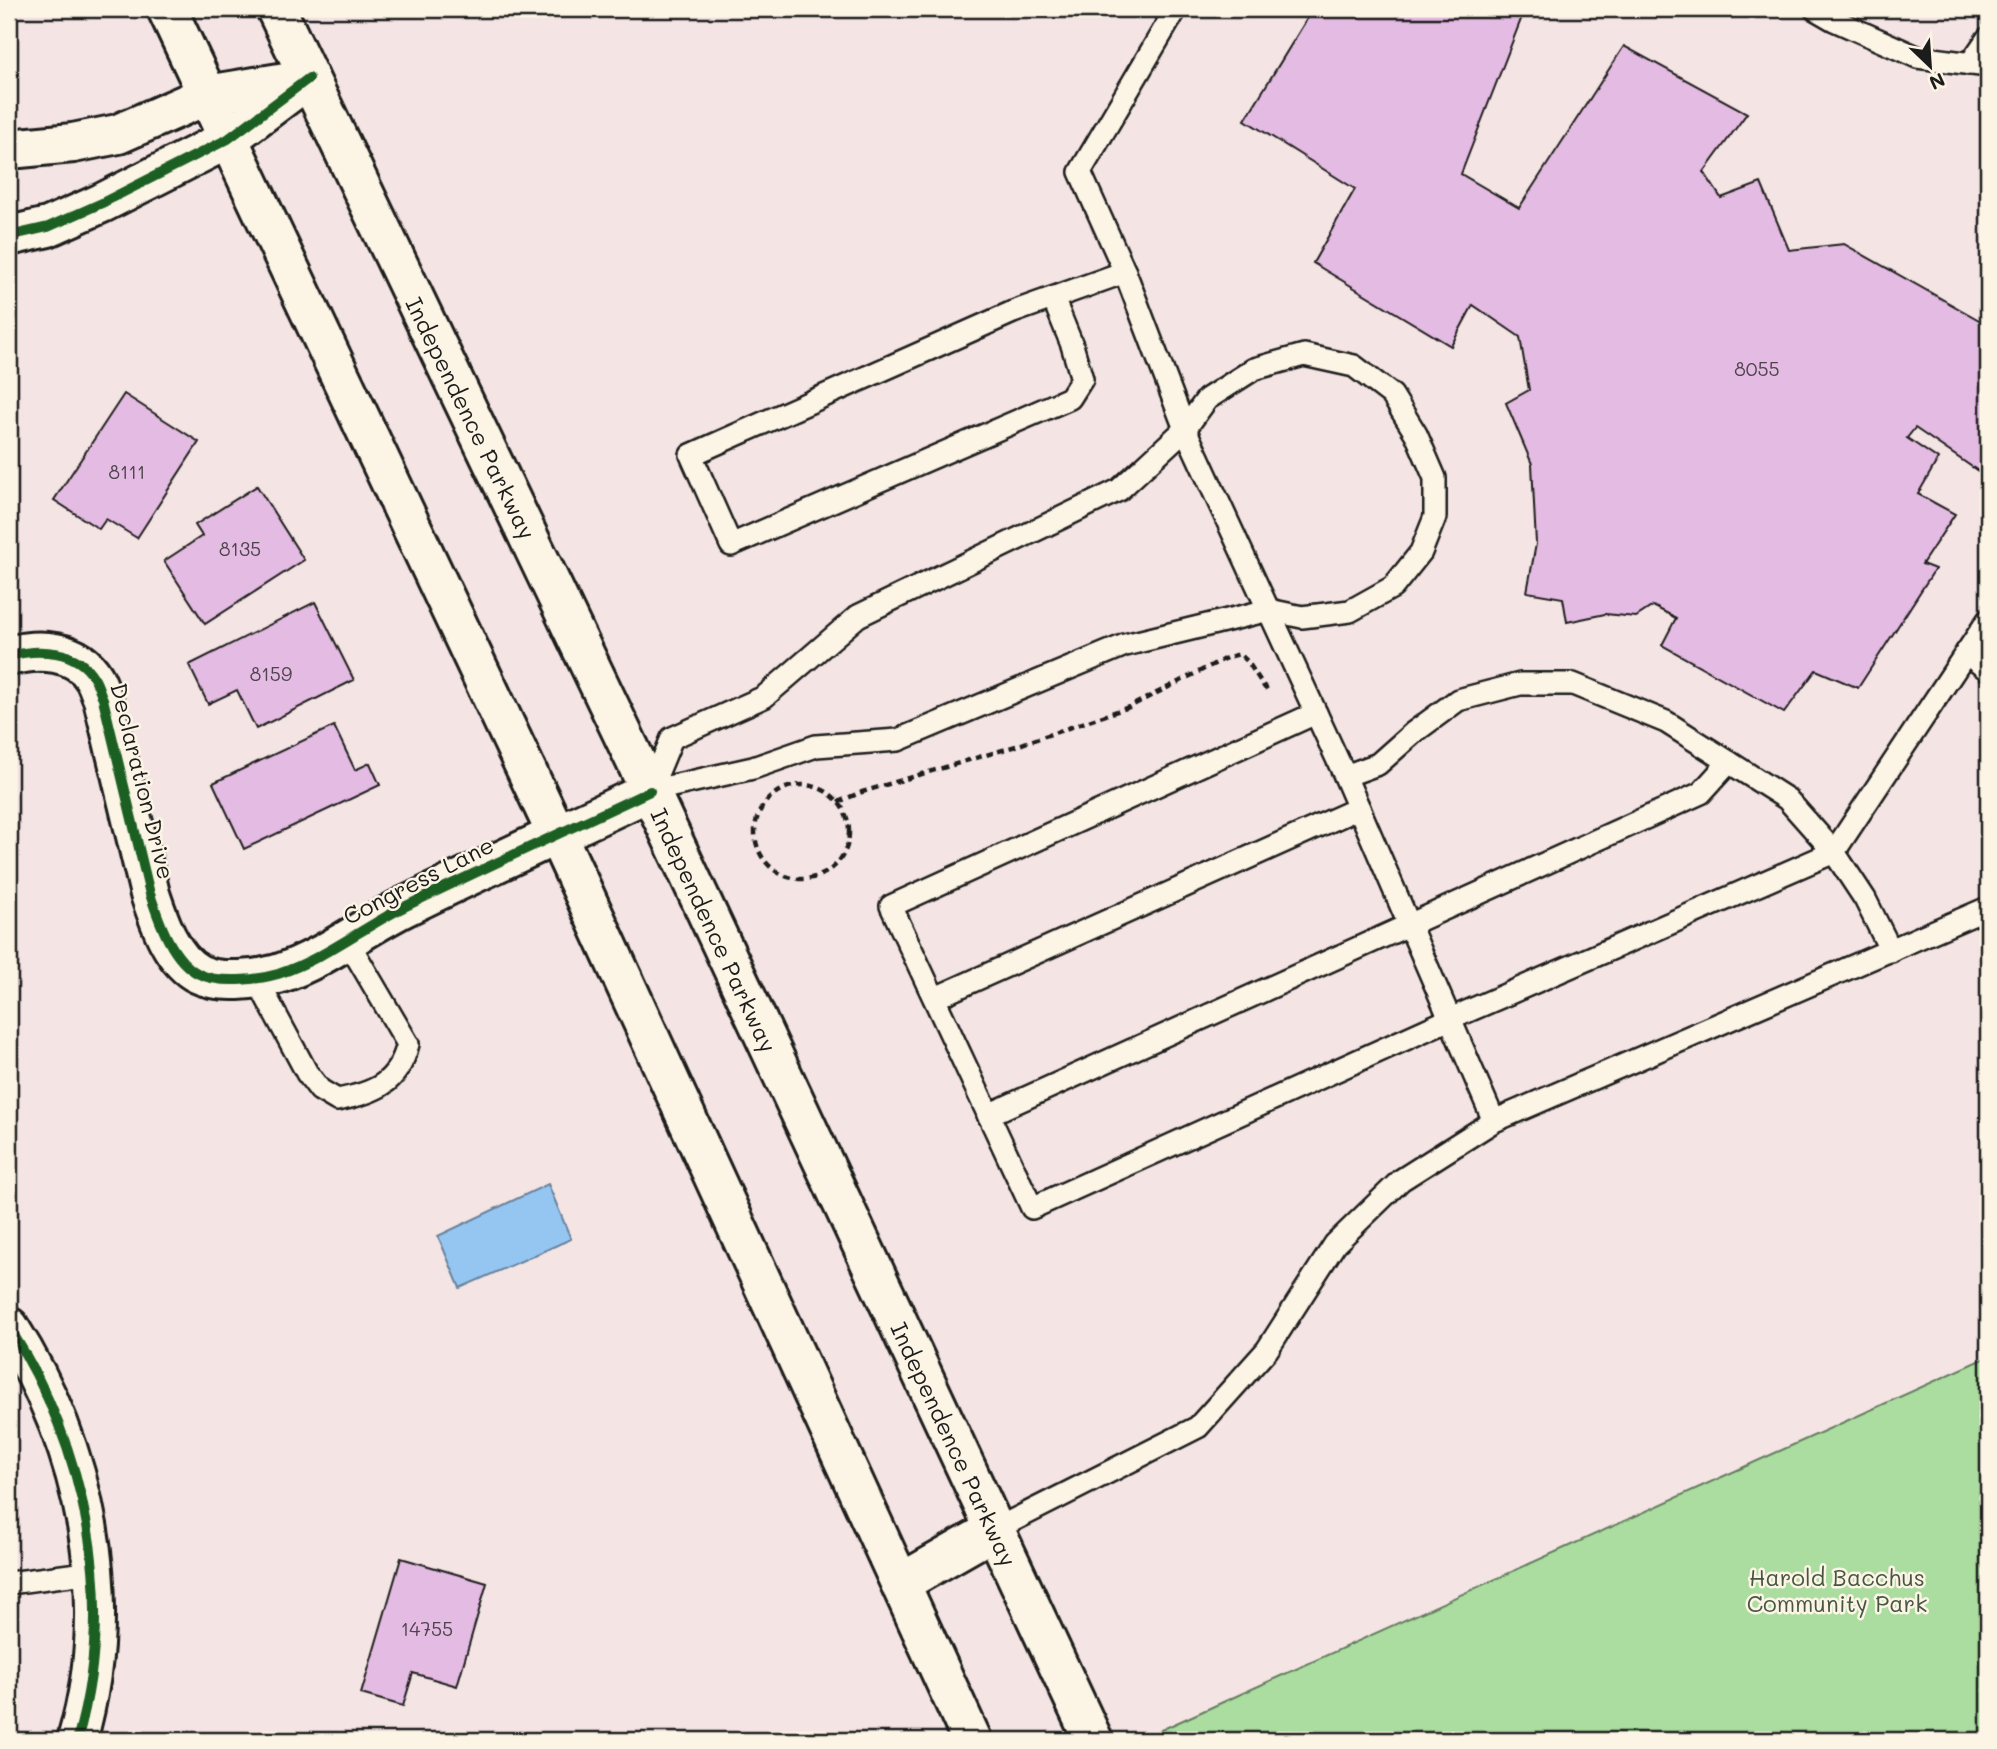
<svg xmlns="http://www.w3.org/2000/svg" width="1997" height="1749" font-family="Mali,sans-serif">
<rect width="100%" height="100%" fill="#f5e4e4"/>
<filter id="ink" filterUnits="userSpaceOnUse"><feTurbulence type="fractalNoise" baseFrequency=".0143" numOctaves="2"/><feDisplacementMap in="SourceGraphic" scale="14" xChannelSelector="R" yChannelSelector="G"/><feConvolveMatrix kernelMatrix="1 2 1 2 8 2 1 2 1" color-interpolation-filters="sRGB"/></filter>
<g filter="url(#ink)">
<path fill="#aadd9f" stroke="#637c5e" stroke-width="2" d="M1988,1357V1740H1139L1172,1725Z"/>
<path fill="#95c6f1" stroke="#65829c" stroke-width="2" d="M548,1184L571,1239L460,1288L438,1236Z"/>
<g fill="#e4bbe2" stroke="#1c1c1c" stroke-width="2">
<path d="M1313,9H1525L1461,174L1519,208L1624,46L1747,113L1704,172L1721,198L1761,183L1789,250L1844,244L1988,325V461L1981,473L1915,428L1907,438L1938,459L1918,494L1955,514L1922,564L1935,569L1858,688L1816,670L1784,713L1662,645L1676,618L1653,606L1636,617L1605,614L1567,622L1563,598L1527,592L1536,544L1532,464L1506,403L1529,390L1520,337L1473,305L1451,346L1313,263L1355,189L1245,120Z"/>
<path d="M124,394L199,442L137,538L106,519L99,529L54,500Z"/>
<path d="M257,486L304,560L205,624L164,561L202,536L195,525Z"/>
<path d="M315,602L354,680L256,729L237,690L208,704L189,665Z"/>
<path d="M334,726L355,770L370,763L380,785L244,849L213,783Z"/>
<path d="M401,1558L487,1583L457,1686L413,1673L403,1706L361,1694Z"/>
</g>
<g fill="none" stroke-linecap="round" stroke-linejoin="round">
<defs>
<g id="service">
<path d="M1176,9L1080,172L1125,272L1185,429L1345,776L1494,1121"/>
<path d="M1815,9L1834,20L1917,57L1988,66"/>
<path d="M1970,64L1988,38"/>
<path d="M1053,298L1072,345L1082,379L1070,398L731,545L691,455L1013,312L1125,272"/>
<path d="M1304,355L1354,366L1392,395L1416,434L1435,478V517L1421,552L1393,587L1350,611L1302,617L1269,610L1125,645L898,740L816,746L753,768L650,791L672,738L764,697L858,616L1119,490L1185,429L1207,399L1254,369Z"/>
<path d="M1966,653L1988,670"/>
<path d="M1316,713L891,906L1032,1208L1450,1019L1834,852L1988,620"/>
<path d="M1345,776L1378,764L1413,733L1458,700L1520,684H1573L1666,722L1787,799L1834,852L1865,899L1891,951"/>
<path d="M256,978L307,1073L320,1090L337,1100C374,1093 398,1084 408,1044L347,940"/>
<path d="M935,998L1359,808"/>
<path d="M988,1115L1701,793L1729,762"/>
<path d="M994,1530L1198,1427L1267,1350L1335,1244L1401,1180L1494,1121L1988,908"/>
<path d="M9,1583L93,1572"/>
</g>
<g id="minor">
<path d="M9,149L73,143L118,134L207,95L304,79"/>
<path d="M9,236L48,227L102,203L228,139L309,78"/>
<path d="M9,656C38,648 77,649 94,678C98,684 100,693 103,699L150,894C159,921 172,961 199,974C219,984 257,980 278,974C324,959 362,928 404,907C485,867 568,830 650,791"/>
<path d="M9,1327C86,1448 118,1600 77,1740"/>
</g>
<g id="secondary">
<path d="M167,9L557,835L972,1740"/>
<path d="M276,9L650,791L1093,1740"/>
<path d="M901,1583L994,1530"/>
</g>
</defs>
<use href="#service" stroke="#1c1c1c" stroke-width="26"/>
<use href="#minor" stroke="#1c1c1c" stroke-width="44"/>
<use href="#secondary" stroke="#1c1c1c" stroke-width="44"/>
<g stroke="#1c1c1c" stroke-width="4.5" stroke-dasharray="7 5" stroke-linecap="butt">
<circle cx="802" cy="832" r="47"/>
<path d="M838,802L862,792L1016,746L1129,707L1228,657L1240,654L1248,662L1265,688L1271,684"/>
</g>
<use href="#service" stroke="#fcf5e5" stroke-width="21"/>
<use href="#minor" stroke="#fcf5e5" stroke-width="38"/>
<use href="#secondary" stroke="#fcf5e5" stroke-width="38"/>
<defs>
<g id="cycleway">
<path d="M9,236L48,227L102,203L228,139L309,78"/>
<path d="M9,656C38,648 77,649 94,678C98,684 100,693 103,699L150,894C159,921 172,961 199,974C219,984 257,980 278,974C324,959 362,928 404,907C485,867 568,830 650,791"/>
<path d="M9,1327C86,1448 118,1600 77,1740"/>
</g>
</defs>
<use href="#cycleway" stroke="#fcf5e5" stroke-width="15"/>
<use href="#cycleway" stroke="#1b5e20" stroke-width="10"/>
</g>
</g>
<g text-anchor="middle" dominant-baseline="central" stroke-width="5" stroke-linejoin="round" paint-order="stroke">
<g font-size="19" fill="#4e444e">
<text x="1757" y="368">8055</text>
<text x="127" y="471">8111</text>
<text x="240" y="548">8135</text>
<text x="271" y="673">8159</text>
<text x="427" y="1628">14755</text>
</g>
<g font-size="23" fill="#1c1c1c" stroke="#fcf5e5">
<text transform="translate(471 418) rotate(64)">Independence Parkway</text>
<text transform="translate(143 781) rotate(76)">Declaration Drive</text>
<text transform="translate(418 880) rotate(-27)">Congress Lane</text>
<text transform="translate(714 930) rotate(65)">Independence Parkway</text>
<text transform="translate(954 1444) rotate(65)">Independence Parkway</text>
</g>
<g font-size="23" fill="#475643" stroke="#fcf5e5">
<text x="1837" y="1577">Harold Bacchus<tspan x="1837" dy="26">Community Park</tspan></text>
</g>
</g>
<rect width="1997" height="1749" fill="none" stroke="#fcf5e5" stroke-width="35"/>
<rect x="18" y="18" width="1962" height="1714" fill="none" stroke="#1c1c1c" stroke-width="2.5" filter="url(#ink)"/>
<g transform="translate(1930 66) rotate(155)" stroke="#fcf5e5" stroke-width="5" paint-order="stroke">
<path d="M0-5L12 26L0 18L-12 26Z" fill="#1c1c1c"/>
<text y="-10" font-size="19" font-weight="bold" text-anchor="middle" fill="#1c1c1c">N</text>
</g>
</svg>
